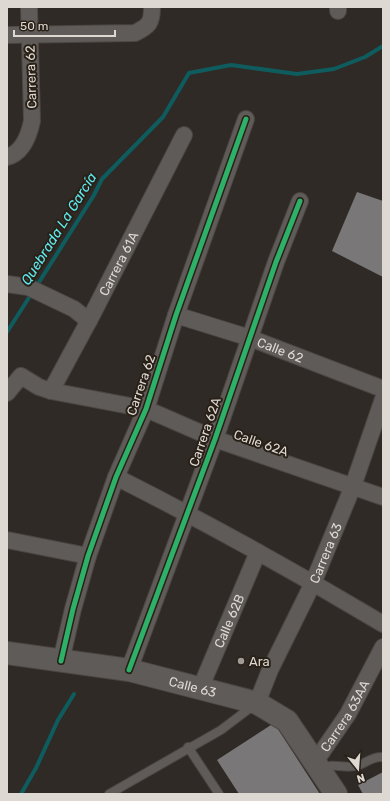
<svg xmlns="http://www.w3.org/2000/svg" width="390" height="801" font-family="Rubik,sans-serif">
<rect width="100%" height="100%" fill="#2f2a25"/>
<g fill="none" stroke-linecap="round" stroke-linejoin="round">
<g stroke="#0f5c5e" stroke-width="4">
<path d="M36,287L94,195L102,179L163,117L189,73L231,65L297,74L334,69L365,57L383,46"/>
<path d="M7,332L32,293"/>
<path d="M21,794L36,768L58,720L74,694"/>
</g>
</g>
<g fill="#797777">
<path d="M357,192L383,201V277L332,251Z"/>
<path d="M274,723L320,794H239L217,760Z"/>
<path d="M383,772V794H363L358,785Z"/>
</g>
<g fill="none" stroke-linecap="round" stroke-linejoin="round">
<defs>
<g id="lane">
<path d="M188,747L219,794"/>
<path d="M321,769C334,762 343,769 356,766C366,764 371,756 383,757"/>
<path d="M109,794L221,730L254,705"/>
</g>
<g id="street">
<path d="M338,11V7"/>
<path d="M7,35L135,33C149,26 152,23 152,7"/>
<path d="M7,157C23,153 29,135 32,121L29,7"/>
<path d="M7,284L28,287L74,309L89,321"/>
<path id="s1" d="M176,315L250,338L383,389"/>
<path id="s2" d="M51,391L92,315L184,135"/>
<path d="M7,393L21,376L39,387L51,391L146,409L215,439L383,497"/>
<path d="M116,477C207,523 296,572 383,624"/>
<path d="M7,540L88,556"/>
<path d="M61,661L73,609L88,556L116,477L146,409L176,315L246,119"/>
<path d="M129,670L215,439L276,262L300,201"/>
<path id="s3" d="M200,689L258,552"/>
<path id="s4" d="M257,703L270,670L313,583L353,486L383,399"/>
<path id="s5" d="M315,762L348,714L383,647"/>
</g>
<g id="secondary">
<path id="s6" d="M7,653L129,670L257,703L287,721L336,794"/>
</g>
</defs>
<use href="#lane" stroke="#4b4642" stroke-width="10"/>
<use href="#street" stroke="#4b4642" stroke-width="18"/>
<use href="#secondary" stroke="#4b4642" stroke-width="24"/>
<use href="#lane" stroke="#5f5b58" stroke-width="8"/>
<use href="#street" stroke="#5f5b58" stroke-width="16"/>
<use href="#secondary" stroke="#5f5b58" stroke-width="22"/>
<defs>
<g id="cycleway">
<path d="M61,661L73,609L88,556L116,477L146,409L176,315L246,119"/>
<path d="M129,670L215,439L276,262L300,201"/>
</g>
</defs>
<use href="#cycleway" stroke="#292118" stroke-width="8"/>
<use href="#cycleway" stroke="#2db169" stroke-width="5"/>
</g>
<circle fill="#a19b95" stroke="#292118" stroke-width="1.5" cx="241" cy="661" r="4"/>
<g text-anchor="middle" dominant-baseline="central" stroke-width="4" stroke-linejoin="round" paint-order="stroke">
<g font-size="13" fill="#ded8d2" stroke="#292118">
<text transform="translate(31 77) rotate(-92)">Carrera 62</text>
<text stroke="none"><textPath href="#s2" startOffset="144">Carrera 61A</textPath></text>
<text stroke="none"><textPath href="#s1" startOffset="110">Calle 62</textPath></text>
<text transform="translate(141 385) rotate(-71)">Carrera 62</text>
<text transform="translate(205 432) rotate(-71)">Carrera 62A</text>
<text transform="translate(261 443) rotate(19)">Calle 62A</text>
<text stroke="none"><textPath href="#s4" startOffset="165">Carrera 63</textPath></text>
<text stroke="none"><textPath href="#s3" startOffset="74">Calle 62B</textPath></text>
<text stroke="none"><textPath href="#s6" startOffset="189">Calle 63</textPath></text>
<text stroke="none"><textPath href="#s5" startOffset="55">Carrera 63AA</textPath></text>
</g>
<g font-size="13" fill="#ded8d2" stroke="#292118" text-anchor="start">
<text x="249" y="661">Ara</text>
</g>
<g font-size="14" font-style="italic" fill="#5decf2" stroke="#292118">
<text transform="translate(59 229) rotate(-58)">Quebrada La García</text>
</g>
</g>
<rect width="390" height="801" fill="none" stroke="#ded8d2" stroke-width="16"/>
<g transform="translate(358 769) rotate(163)" stroke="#292118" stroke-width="3" paint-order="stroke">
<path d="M0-3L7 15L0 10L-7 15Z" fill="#ded8d2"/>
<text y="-6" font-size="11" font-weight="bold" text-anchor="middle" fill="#ded8d2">N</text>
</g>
<path d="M14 30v6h101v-6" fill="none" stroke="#ded8d2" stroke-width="2"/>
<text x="20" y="30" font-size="12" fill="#ded8d2" stroke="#292118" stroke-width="3" paint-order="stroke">50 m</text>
</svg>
